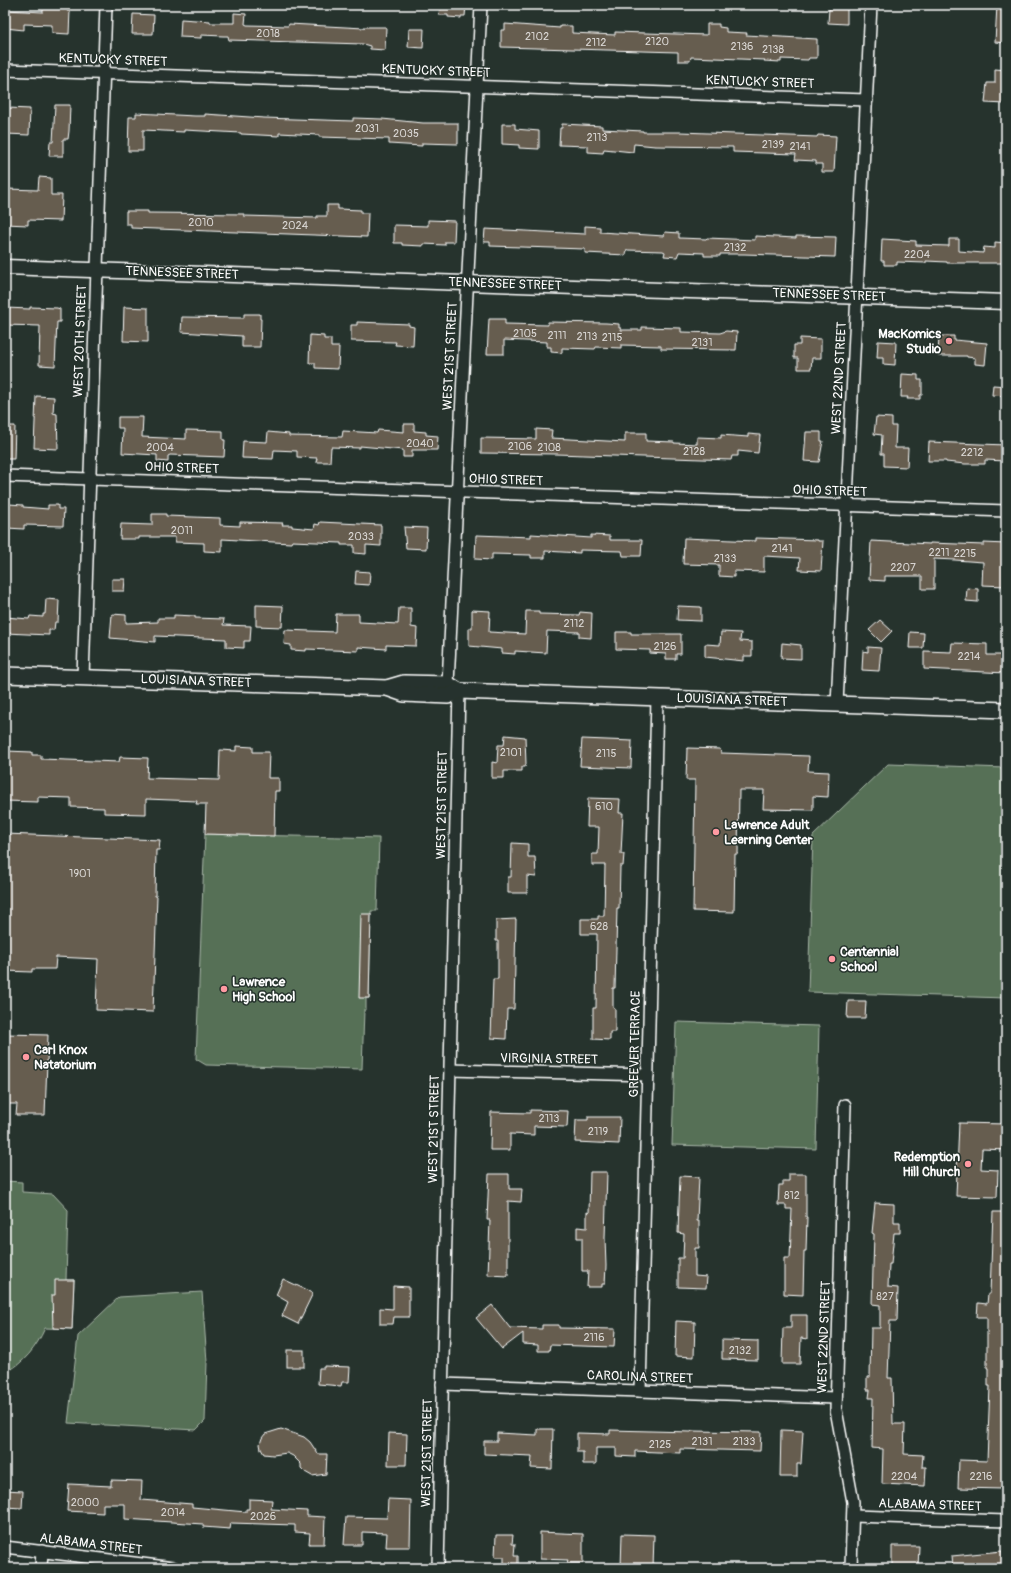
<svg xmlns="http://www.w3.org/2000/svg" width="1011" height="1573" font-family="Pangolin,sans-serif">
<rect width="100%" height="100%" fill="#26332d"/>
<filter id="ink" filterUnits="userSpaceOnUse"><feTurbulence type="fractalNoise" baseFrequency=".025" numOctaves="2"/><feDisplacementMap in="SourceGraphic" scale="8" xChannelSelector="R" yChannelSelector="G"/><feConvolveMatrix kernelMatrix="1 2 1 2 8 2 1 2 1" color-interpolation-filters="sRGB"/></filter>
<g filter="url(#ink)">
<g fill="#567056" stroke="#aab8aa">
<path d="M888,764L1006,768V998L808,992L813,836Z"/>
<path d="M205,834C263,836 321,836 379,838L377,911H371L369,998H366V1010H364L362,1069L206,1065L196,1059Z"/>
<path d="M676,1022L819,1026L816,1149L672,1145Z"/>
<path d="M5,1181L22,1182V1192L53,1194L68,1210L66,1280H74L72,1329L45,1328C36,1348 24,1363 5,1373Z"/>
<path d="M202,1292L207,1362L205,1421L196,1430L68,1423L78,1336L119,1297Z"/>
</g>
<g fill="#665d4f" stroke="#fff">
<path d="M43,5H67V11H70L69,34L52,33V25L24,24V30L5,28L6,10L43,12Z"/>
<path d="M440,5H466L465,16H461V18L448,17V15H439Z"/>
<path d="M834,5H847V24L828,23L829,9H834Z"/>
<path d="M997,5H1006V43L995,42Z"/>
<path d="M234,13L246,14L245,24L247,25L288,26L289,24L364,28V27H386L385,50L370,49V46L363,44L229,40L228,36H223L201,35V38L180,37L181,19L210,21V23H234Z"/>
<path d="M133,14L154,15L153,34H132Z"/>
<path d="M505,24L560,28V26H572V33L615,35V32L707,35V24H719V27L726,28V32L747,33L746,35L817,39V58H809L808,60L781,59V62L764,61L765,60L691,57L690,61H678V52L501,47V30H505Z"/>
<path d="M409,29H424L423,48L408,47Z"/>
<path d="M995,69L1006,70V104L985,103L987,83H995Z"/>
<path d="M55,105H70L69,131L68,139H63V156H49L50,142H53Z"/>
<path d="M8,108L30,109L29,135L6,134Z"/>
<path d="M136,113L195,116H205V114L264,118L353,121V118L382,119L423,123H458V144L422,143V146L389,144V139L319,137V135L279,133V136L241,134V133L184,130V132L143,130V151H128L129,117H136Z"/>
<path d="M502,124H515V129L539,131V149L519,148V145L502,144Z"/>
<path d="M562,124L602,126V129L643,131V132H680L817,137L818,135L836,136L834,172H822V164H816V161L795,160L796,154L733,152V147L655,146L634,144L633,152L604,149L603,153L588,152V146L559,145L560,128H562Z"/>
<path d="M39,177L51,178V195H62L61,221L28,220V225L5,224V205H7V189L38,190Z"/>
<path d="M327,205H338V209L361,210V213H368L367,237L131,228V224H126V211H148V213L244,214V216L317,218V216H327Z"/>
<path d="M428,220L455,221L454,242H445V245L423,244V246L402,245V243H394V225L428,226Z"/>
<path d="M585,226L600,227V232L664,236L665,232L679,233V238L706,239L707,238L755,240V236L796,238V236L836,237L835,257L744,254H720V256H704V253L679,252L677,257L664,256L665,252L663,251L627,250L626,255L585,253V249L490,246V242H484L485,229L585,234Z"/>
<path d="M882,239L916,241V245L949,246V239H959V251L983,253L984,247L995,248V242L1006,243V263H947V262L926,261V263L897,262V265H884V261H881Z"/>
<path d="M30,307L57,308L60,309V322H57L55,366L39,365L40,326L5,325V308L30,309Z"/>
<path d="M124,307L148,308V342L123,341Z"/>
<path d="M244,314H260V319H261L260,347H242V336L181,332L182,317L242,318H244Z"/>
<path d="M489,319H505V324L548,325V322L606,323L619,324V328H621V330H642V327L681,328V332L720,333L726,331L737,332L736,350L661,349V346L621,345V348L596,347L595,349L562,348V353L551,352V347H547V342L504,340V354H487Z"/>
<path d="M357,322L409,324V326L414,327L413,346L395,345L396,342L351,341V325H357Z"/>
<path d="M310,335L324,336V339H331V347H339L338,369L315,368V363H309Z"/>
<path d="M939,336H954V340L987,343L985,365L975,364V358L967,357V356H938Z"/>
<path d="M800,338L821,339V358H812L811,369H798V358H794V345H800Z"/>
<path d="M878,341L896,342L895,365L883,364V358H877Z"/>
<path d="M902,374L918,375V380H922V395H920V399H907L908,397H901Z"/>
<path d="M993,385L1006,386V396L992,395Z"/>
<path d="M36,396L54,397L53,413L57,414L58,449L34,448Z"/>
<path d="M118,417H143L142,437L186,439V430L223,431V440H225L224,457L170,455L168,456V462L157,461V455L122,453L123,428H118Z"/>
<path d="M876,417L892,418V426H896L895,448H908L907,467L884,466V454H881L882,435L874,434Z"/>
<path d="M404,424H414V431L426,432V435L438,436L437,450H412V457H403V450L360,446V448L331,447L330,462H316L317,458L297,457V451L274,450L273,459L242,458L243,441L267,442L268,432L289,434V436L342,437L343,431L377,433L378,430L404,432Z"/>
<path d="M5,426H15L14,459H5Z"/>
<path d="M536,429L552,430L551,438L625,442V433H646V441L674,442V443L697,444V437L721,438V435L748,437V434L760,435L758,453L738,451V456H732L731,460L556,454L481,453V438L536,439Z"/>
<path d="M806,432H821V441H823L819,462L804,461Z"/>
<path d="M929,442L1006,445V461L985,460V464H965L946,462V461H928Z"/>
<path d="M9,504L23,505V507L48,509V505H58V509H64L63,526L24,525V529L7,528V508H9Z"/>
<path d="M152,514H166V516L220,518V525L240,526V522L283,523L282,525H292V527L314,529L315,524L319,525L320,522L381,525V546L366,545V554L354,553V545H341V543L292,541L291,543L222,539V552L204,551V543L175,542V537H139V539H120L121,524L152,525Z"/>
<path d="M404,527L427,528L426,549L406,548Z"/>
<path d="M531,534L591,538V535L610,536V540H642L641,556H623L622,551L580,550V553L545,551V558H531V555L492,554V560L475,559L476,535L531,537Z"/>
<path d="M684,538L756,541V538L818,540V541H823L821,571L799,570L800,558L764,556V572L734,571V577L719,576V565L683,564Z"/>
<path d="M871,541L930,544V543L984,545V543L1006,544V586L982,585L983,562L955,560L934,559V589H922V576H885V581L869,580Z"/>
<path d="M356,571L370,572L369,585L355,584Z"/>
<path d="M112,579H125L124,591H112Z"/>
<path d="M967,588L978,589V602L966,601Z"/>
<path d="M46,599L59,600L58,622H55L54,630H49V635L5,633V617L29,619L30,616L43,617V614H45Z"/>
<path d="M256,605L283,606L282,627L256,626Z"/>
<path d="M678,606L701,607V621L677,620Z"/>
<path d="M399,608H411V627L417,628L416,646L386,645V649L358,647V651L306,649V651L291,650V645L284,644L285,630L335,632L336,614H359V622L398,624Z"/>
<path d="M472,610L490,611L489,632L525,634L526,611H539V614L579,615L580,612L592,613L591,638L579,637V632L547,631L546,653L515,651V654L502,653V649L469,646V628H472Z"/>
<path d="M112,614L126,615V623L158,622V618H174V615L195,616V618L224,619L223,625L251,626L250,641H244V648L226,647V639L155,636V642L110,638Z"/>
<path d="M880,620L892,631L881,642L869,630Z"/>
<path d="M616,632H631V634H681V654H676V659H666V654L650,653V650L616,649Z"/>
<path d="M721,632L741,633L740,641L752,642V656H744V661L705,657V644L720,645Z"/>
<path d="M910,632L924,633L923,648H909Z"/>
<path d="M782,643L801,645V659L781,658Z"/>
<path d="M952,643L987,644V655H1006V673L924,669V651L951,652Z"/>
<path d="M868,647L881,648L879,671L862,670L863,651L868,652Z"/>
<path d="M505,735L525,737L526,764L525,767H522V771H504V778H492V762L497,763L498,745H504Z"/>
<path d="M582,739L632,741L631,768L580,766Z"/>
<path d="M236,746L253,747V752H269L268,778H279V791H275L274,836L205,834L206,804H196L197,801L146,799V814L104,813V808L71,807V798L38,797V802L5,801L6,751L32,752V755H41V759L119,762L120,757L148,758L147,778L219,780L220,750L236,751Z"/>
<path d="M687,748L720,749L721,753L809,756L808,771L829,772L828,797L813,796V810L763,809L764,790H739L738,854H735L734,912L693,911L695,780H686Z"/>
<path d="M588,798L620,799L619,813H623L621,854H624L623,866H620L619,908H617L615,988H613V1008L615,1009V1032H610V1040L593,1039V1008H596L597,934H581V919H598V916H604L605,865H592V854H598L599,827H587Z"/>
<path d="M5,834L160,840L159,850H156L155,896H157L153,1012L96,1010L98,959L56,957L55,969H32V972L5,971Z"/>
<path d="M512,843L528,844V857H535L536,877L527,876V893H508V877H511Z"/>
<path d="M361,914H371L369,998H359Z"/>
<path d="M516,919L514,1009H507L506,1039L491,1038L493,979H498V941H496V920Z"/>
<path d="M848,1001H866L865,1018H847Z"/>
<path d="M5,1034L48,1035L45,1115H16L17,1104H5Z"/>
<path d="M530,1110L568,1111L567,1127L534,1126V1135L510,1134V1150H490L491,1112L530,1113Z"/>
<path d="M588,1117H620L619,1144L575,1142L576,1120H588Z"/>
<path d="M959,1123L1006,1124V1150L982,1149L981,1169L998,1170L997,1197L956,1196Z"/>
<path d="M590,1172H607L605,1238L606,1266L605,1284H602V1287H587L588,1271H582V1238H577V1227L587,1228V1212L589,1213Z"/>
<path d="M489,1174H509V1189H522L521,1202L508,1201V1276L488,1275L490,1220H487Z"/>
<path d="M789,1174H806V1217H807L806,1251H804L803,1295L784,1294V1258H790L792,1209H786V1205H778L779,1185H783V1181H789Z"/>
<path d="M680,1176L699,1177L697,1221H699V1248H695V1276L707,1277L706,1288L678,1287V1258H683L684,1234L678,1233Z"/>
<path d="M875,1203L894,1204V1222H900V1233H894L891,1264H889L888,1287L898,1288L897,1321H890L888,1378H892L893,1424H905L904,1454L923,1455L922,1467H926L925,1486L882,1484L883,1449L872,1448L873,1398H869L870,1390H867V1377H870L871,1328H880V1305L872,1304L874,1234L872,1233Z"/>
<path d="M993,1212H1006V1376L1004,1489L958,1488L959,1460L987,1461L990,1386H988V1368H987V1317H977L978,1303L987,1304L988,1294H990Z"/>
<path d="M283,1279L313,1293L298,1324L282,1316L288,1302L276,1295Z"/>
<path d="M55,1280H74L72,1329L53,1328L52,1295H55Z"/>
<path d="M393,1286L409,1287V1317H394L393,1324H380V1308L393,1309Z"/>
<path d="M492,1305L510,1328L542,1329V1325H559V1328L615,1329L614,1347L550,1345L549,1351H538V1345L523,1344V1333L502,1349L476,1318Z"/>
<path d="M791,1315H807V1339L801,1338L800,1364H782L783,1328H791Z"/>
<path d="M676,1321L695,1322L694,1357L675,1356Z"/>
<path d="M722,1340L758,1341V1360L722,1359Z"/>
<rect x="287" y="1350" width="17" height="17"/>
<path d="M324,1366L350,1367L349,1382H342L341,1386L318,1384L319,1368H324Z"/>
<path d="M281,1429L304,1437L310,1442L318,1454H327L326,1474L312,1476L305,1472L301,1468V1464L293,1456L287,1453L273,1455L264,1454L261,1449L260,1444L262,1438L265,1434Z"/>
<path d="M537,1429H553L552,1469L531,1468L532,1456L484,1454V1441H497V1433L537,1435Z"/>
<path d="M610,1430L691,1432L692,1431L761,1432L760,1451L680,1449V1453L635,1451V1457L616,1456V1448H596V1464H583V1452H577V1433L610,1434Z"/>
<path d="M781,1430L803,1431L801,1464H797V1477H780Z"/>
<path d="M389,1433L407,1434L406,1465H388Z"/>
<path d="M111,1480L142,1481L141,1500L192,1504V1507L246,1512V1509H249V1499L272,1500L271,1509L307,1511V1516L325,1517L324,1544H309L310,1533L295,1532V1525L231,1523L230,1529L203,1527V1524L125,1519V1504H103V1513L67,1511L69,1484L111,1486Z"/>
<path d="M5,1490L23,1491L22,1508L5,1507Z"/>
<path d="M388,1499L411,1500L410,1547H386L387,1533L362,1532V1545H344L346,1517L387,1518Z"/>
<path d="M540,1532L583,1534V1563H567L568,1560L540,1559Z"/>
<path d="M622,1534L654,1535L653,1568H621Z"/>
<path d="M496,1535H513L512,1544H515L514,1556H518V1566H504V1557H495Z"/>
<path d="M892,1546H919L918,1568H892Z"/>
<path d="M1002,1551L1004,1568H953L952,1556Z"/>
</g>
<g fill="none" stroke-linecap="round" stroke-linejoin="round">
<defs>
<g id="minor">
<path d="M5,70L867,100"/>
<path d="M5,476L1006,511"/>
<path d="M83,677L106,5"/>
<path d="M448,684L481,5"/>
<path d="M837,704L871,5"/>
<path d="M450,1070L648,1075"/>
<path d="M845,1105L836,1410L853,1502L851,1568"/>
<path d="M442,1384L836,1398"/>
<path d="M640,1391L657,698"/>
<path d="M853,1516L1006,1521"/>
<path d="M5,1547L174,1568"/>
<path d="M41,1568L42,1551"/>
<path d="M438,1568L459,691"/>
</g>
<path id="tertiary" d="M5,267L1006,302"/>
<g id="secondary">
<path d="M5,675L387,688L404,683L448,684L459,691"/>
<path d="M387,688L404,694L448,696L459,691L1006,710"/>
</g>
</defs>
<use href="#minor" stroke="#fff" stroke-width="14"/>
<use href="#tertiary" stroke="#fff" stroke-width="17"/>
<use href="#secondary" stroke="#fff" stroke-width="18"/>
<use href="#minor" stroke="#26332d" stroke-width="11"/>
<use href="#tertiary" stroke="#26332d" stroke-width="14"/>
<use href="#secondary" stroke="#26332d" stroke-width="15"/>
</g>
</g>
<g fill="#ff9aa2" stroke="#26332d" stroke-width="1.5">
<circle cx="949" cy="341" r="4"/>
<circle cx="716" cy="832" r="4"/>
<circle cx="832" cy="959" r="4"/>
<circle cx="224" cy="989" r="4"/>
<circle cx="26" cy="1057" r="4"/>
<circle cx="968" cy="1164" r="4"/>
</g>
<g text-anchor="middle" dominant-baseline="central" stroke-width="3" stroke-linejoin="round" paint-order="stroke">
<g font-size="11" fill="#d9d6d3">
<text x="268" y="33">2018</text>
<text x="537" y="36">2102</text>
<text x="657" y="41">2120</text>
<text x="596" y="42">2112</text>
<text x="742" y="46">2136</text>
<text x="773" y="49">2138</text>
<text x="367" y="128">2031</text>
<text x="406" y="133">2035</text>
<text x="597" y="137">2113</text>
<text x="773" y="144">2139</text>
<text x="800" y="146">2141</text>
<text x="201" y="222">2010</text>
<text x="295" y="225">2024</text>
<text x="735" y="247">2132</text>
<text x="917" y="254">2204</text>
<text x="525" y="333">2105</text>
<text x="557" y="335">2111</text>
<text x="587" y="336">2113</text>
<text x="612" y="337">2115</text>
<text x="702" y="342">2131</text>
<text x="420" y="443">2040</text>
<text x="520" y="446">2106</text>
<text x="160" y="447">2004</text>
<text x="549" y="447">2108</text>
<text x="694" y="451">2128</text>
<text x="972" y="452">2212</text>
<text x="182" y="530">2011</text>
<text x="361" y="536">2033</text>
<text x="782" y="548">2141</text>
<text x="939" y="552">2211</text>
<text x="965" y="553">2215</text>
<text x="725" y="558">2133</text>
<text x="903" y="567">2207</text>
<text x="574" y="623">2112</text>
<text x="665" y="646">2126</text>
<text x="969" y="656">2214</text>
<text x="511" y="752">2101</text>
<text x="606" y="753">2115</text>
<text x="604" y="806">610</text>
<text x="80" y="873">1901</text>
<text x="599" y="926">628</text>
<text x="549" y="1118">2113</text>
<text x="598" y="1131">2119</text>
<text x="792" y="1195">812</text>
<text x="885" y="1296">827</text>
<text x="594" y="1337">2116</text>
<text x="740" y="1350">2132</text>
<text x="702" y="1441">2131</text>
<text x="744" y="1441">2133</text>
<text x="660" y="1444">2125</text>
<text x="904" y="1476">2204</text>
<text x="981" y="1476">2216</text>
<text x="85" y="1502">2000</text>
<text x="173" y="1512">2014</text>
<text x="263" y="1516">2026</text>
</g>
<g font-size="13" fill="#fff" stroke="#26332d">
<text transform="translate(113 60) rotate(2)">KENTUCKY STREET</text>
<text transform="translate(436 71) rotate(2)">KENTUCKY STREET</text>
<text transform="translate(760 82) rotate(2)">KENTUCKY STREET</text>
<text transform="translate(182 273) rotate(2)">TENNESSEE STREET</text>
<text transform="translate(505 284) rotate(2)">TENNESSEE STREET</text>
<text transform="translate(829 295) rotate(2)">TENNESSEE STREET</text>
<text transform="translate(80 341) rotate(-88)">WEST 20TH STREET</text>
<text transform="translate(450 356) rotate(-87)">WEST 21ST STREET</text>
<text transform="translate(839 378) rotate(-87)">WEST 22ND STREET</text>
<text transform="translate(182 468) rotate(2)">OHIO STREET</text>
<text transform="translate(506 480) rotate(2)">OHIO STREET</text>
<text transform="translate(830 491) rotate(2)">OHIO STREET</text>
<text transform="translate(196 681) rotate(2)">LOUISIANA STREET</text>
<text transform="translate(732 700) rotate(2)">LOUISIANA STREET</text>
<text transform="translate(442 805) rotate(-89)">WEST 21ST STREET</text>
<text transform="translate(635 1044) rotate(-89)">GREEVER TERRACE</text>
<text transform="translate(549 1059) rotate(1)">VIRGINIA STREET</text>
<text transform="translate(434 1129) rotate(-89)">WEST 21ST STREET</text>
<text transform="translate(824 1337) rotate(-88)">WEST 22ND STREET</text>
<text transform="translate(640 1377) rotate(2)">CAROLINA STREET</text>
<text transform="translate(427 1453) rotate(-89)">WEST 21ST STREET</text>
<text transform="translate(930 1505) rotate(2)">ALABAMA STREET</text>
<text transform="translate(91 1544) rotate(7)">ALABAMA STREET</text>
</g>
<g font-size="13" font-weight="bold" fill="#fff" stroke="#26332d" text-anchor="start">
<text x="941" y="334" text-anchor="end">MacKomics<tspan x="941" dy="15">Studio</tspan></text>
<text x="724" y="825">Lawrence Adult<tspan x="724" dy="15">Learning Center</tspan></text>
<text x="840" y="952">Centennial<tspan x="840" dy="15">School</tspan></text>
<text x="232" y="982">Lawrence<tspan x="232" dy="15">High School</tspan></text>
<text x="34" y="1050">Carl Knox<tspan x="34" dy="15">Natatorium</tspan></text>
<text x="960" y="1157" text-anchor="end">Redemption<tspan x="960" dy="15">Hill Church</tspan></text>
</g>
</g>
<rect width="1011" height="1573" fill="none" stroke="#26332d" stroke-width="20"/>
<rect x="10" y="10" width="991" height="1553" fill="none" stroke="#fff" stroke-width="1.5" filter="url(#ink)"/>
</svg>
